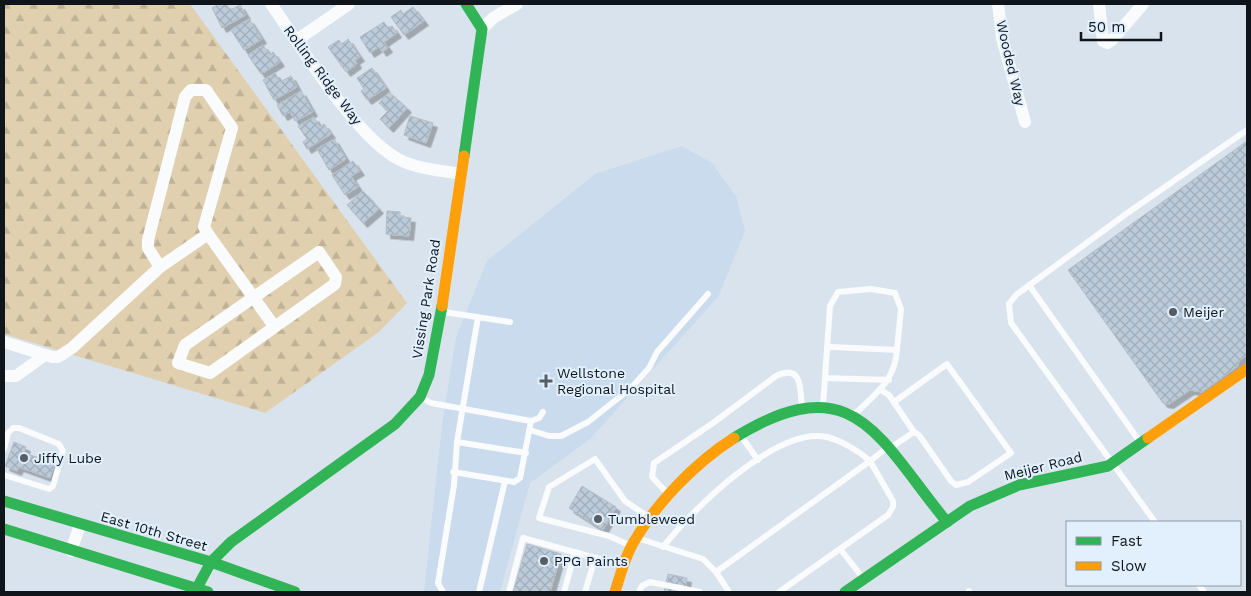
<svg xmlns="http://www.w3.org/2000/svg" width="1251" height="596" font-family="'Work Sans',sans-serif">
<defs>
<pattern id="forest-firs" width="22" height="20" patternUnits="userSpaceOnUse" patternTransform="scale(1.25)"><rect width="22" height="20" fill="#e0d0af"/><path d="M5 1l3.5 6h-7zM16 11l3.5 6h-7z" fill="#bfb296"/></pattern>
<pattern id="building-cross-hatch" width="8" height="8" patternUnits="userSpaceOnUse" patternTransform="scale(1.25)"><rect width="8" height="8" fill="#bccbda"/><path d="M0 0l8 8M0 8l8-8" fill="none" stroke="#a0adba"/></pattern>
<filter id="shadow"><feDropShadow dx="4.5" dy="4.5" stdDeviation="0" flood-color="#0004"/></filter>
</defs>
<rect width="100%" height="100%" fill="#d9e3ed"/>
<path fill="#c9dbec" d="M682,146L712,163L736,196L745,231L718,297L590,439L530,483L500,592H424L442,425L456,337L487,261L595,174Z"/>
<path fill="url(#forest-firs)" d="M4,4H190L407,303L379,332L265,413L4,334Z"/>
<g fill="url(#building-cross-hatch)" stroke="#b5bcc4" filter="url(#shadow)">
<path d="M219,4H226L230,10L240,5L246,15L222,28L212,8Z"/>
<path d="M413,7L424,21L404,35L391,17L401,10L403,14Z"/>
<path d="M249,19L262,39L244,50L231,30Z"/>
<path d="M384,22L388,28L392,26L397,33L384,42L388,48L382,52L379,47L370,53L360,37Z"/>
<path d="M348,39L360,57L355,60L357,64L346,72L328,47L339,40L342,44Z"/>
<path d="M263,45L270,55L273,52L280,62L261,74L248,55Z"/>
<path d="M372,68L386,88L367,100L361,91L364,89L357,78Z"/>
<path d="M275,73L280,82L291,76L297,87L274,100L263,80Z"/>
<path d="M301,91L313,112L295,121L290,112L283,116L277,105Z"/>
<path d="M389,92L407,108L389,128L380,119L388,111L379,103Z"/>
<path d="M410,116L433,123L426,143L404,135Z"/>
<path d="M314,117L320,127L324,124L331,134L307,149L303,142L307,139L298,126Z"/>
<path d="M334,139L346,159L329,170L317,149Z"/>
<path d="M1247,141V355L1239,361L1238,366L1202,392L1190,390L1169,404L1163,403L1068,270Z"/>
<path d="M353,161L360,171L351,176L358,187L345,195L332,175Z"/>
<path d="M363,191L379,209L363,223L347,205Z"/>
<path d="M387,211L400,212V217L411,218L409,236L386,234Z"/>
<path d="M14,442L26,447L24,453L55,463L50,478L19,467L17,471L5,466Z"/>
<path d="M582,486L616,507L603,530L569,508Z"/>
<path d="M527,544L561,554L550,592H513Z"/>
<path d="M668,574L687,578L685,592H664Z"/>
</g>
<g fill="none" stroke-linecap="round" stroke-linejoin="round">
<g stroke="#f9fbfc" stroke-width="6">
<path d="M1029,285L1140,442"/>
<path d="M444,312L510,322"/>
<path d="M827,348L832,347L897,350C895,381 875,394 854,415"/>
<path d="M826,378L889,380"/>
<path d="M881,390L889,395L914,432L893,446"/>
<path d="M422,398L431,403L531,421L539,418L543,412"/>
<path d="M894,402L947,364L1011,453L968,482L956,485L951,481L919,435L914,432"/>
<path d="M823,406L830,306L838,292L871,289L895,293L901,309L897,350"/>
<path d="M530,430L549,436H561L588,422L631,388L649,368L657,352L708,294"/>
<path d="M741,436L758,460"/>
<path d="M457,442L526,453"/>
<path d="M4,449L8,433L13,428H19L59,444L63,451L53,486L49,489L4,475"/>
<path d="M453,472L514,482L520,478L531,421"/>
<path d="M669,495L652,477L654,463L713,423L776,376C803,363 800,390 802,408"/>
<path d="M1155,522L1011,323L1009,304L1016,295L1126,214L1247,130"/>
<path d="M637,538L703,559L716,572L729,592"/>
<path d="M629,545L609,536L539,518L549,487L595,459L625,501L650,518"/>
<path d="M663,547C691,511 776,426 827,437C842,441 859,451 870,461L716,572"/>
<path d="M841,550L863,578"/>
<path d="M1199,585L1204,592"/>
<path d="M969,591V592"/>
<path d="M443,592L438,583L454,485L457,442L478,317"/>
<path d="M479,592L505,481"/>
<path d="M509,592L523,538L621,565"/>
<path d="M564,592L575,552"/>
<path d="M585,592L595,558"/>
<path d="M639,592L642,586L650,582L700,592"/>
<path d="M779,592L888,515L893,507V501L870,461L888,447"/>
</g>
<g stroke="#f9fbfc" stroke-width="12">
<path d="M271,4C301,46 355,136 398,159C417,169 440,170 461,174"/>
<path d="M998,4L1002,38L1025,122"/>
<path d="M1099,4L1103,41L1107,43L1112,40L1143,4"/>
<path d="M482,29L493,18L517,4"/>
<path d="M297,40L349,4"/>
<path d="M319,252L336,277L335,284L210,373L178,363L185,345Z"/>
<path d="M160,267L148,248V240L185,97L191,90H206L232,128L204,227L208,234"/>
<path d="M4,342L52,357H58L72,348L160,267L208,234L274,326"/>
<path d="M4,376H16L45,355"/>
<path d="M71,551L80,525"/>
</g>
<g stroke="#30b455" stroke-width="11">
<path d="M464,156L482,29L466,4"/>
<path d="M734,438C855,363 879,440 947,522"/>
<path d="M4,501L211,562L295,592"/>
<path d="M4,529L208,592"/>
<path d="M197,588L211,562L231,542L395,424L420,397L429,375L442,306"/>
<path d="M845,592L970,506L1019,485L1108,466L1148,438"/>
</g>
<g stroke="#ff9f0a" stroke-width="11">
<path d="M442,306L464,156"/>
<path d="M1148,438L1247,369"/>
<path d="M615,592C620,576 624,560 632,545C655,504 695,463 734,438"/>
</g>
</g>
<g fill="#565d64" stroke="#e2f0fe" stroke-width="2">
<circle cx="1173" cy="312" r="5"/>
<path d="M543.5 373.5h5v5h5v5h-5v5h-5v-5h-5v-5h5z"/>
<circle cx="24" cy="458" r="5"/>
<circle cx="598" cy="519" r="5"/>
<circle cx="544" cy="561" r="5"/>
</g>
<g text-anchor="middle" dominant-baseline="central" stroke-width="4" stroke-linejoin="round" paint-order="stroke">
<g font-size="14" fill="#0f151b" stroke="#e2f0fe">
<text transform="translate(1011 63) rotate(77)">Wooded Way</text>
<text transform="translate(323 75) rotate(53)">Rolling Ridge Way</text>
<text transform="translate(426 299) rotate(-81)">Vissing Park Road</text>
<text transform="translate(1043 466) rotate(-14)">Meijer Road</text>
<text transform="translate(154 531) rotate(16)">East 10th Street</text>
</g>
<g font-size="14" fill="#0f151b" stroke="#e2f0fe" text-anchor="start">
<text x="1183" y="312">Meijer</text>
<text x="557" y="373">Wellstone<tspan x="557" dy="16">Regional Hospital</tspan></text>
<text x="34" y="458">Jiffy Lube</text>
<text x="608" y="519">Tumbleweed</text>
<text x="554" y="561">PPG Paints</text>
</g>
</g>
<rect width="1251" height="596" fill="none" stroke="#0f151b" stroke-width="10"/>
<rect x="1066" y="521" width="175" height="65" fill="#e2f0fe" stroke="#8e98a3"/>
<rect x="1076" y="537" width="25" height="8" fill="#30b455" stroke="#8e98a3"/>
<text x="1111" y="546" font-size="15" fill="#0f151b">Fast</text>
<rect x="1076" y="562" width="25" height="8" fill="#ff9f0a" stroke="#8e98a3"/>
<text x="1111" y="571" font-size="15" fill="#0f151b">Slow</text>
<path d="M1081 32v8h80v-8" fill="none" stroke="#0f151b" stroke-width="2.5"/>
<text x="1088" y="32" font-size="15" fill="#0f151b" stroke="#e2f0fe" stroke-width="4" paint-order="stroke">50 m</text>
</svg>
